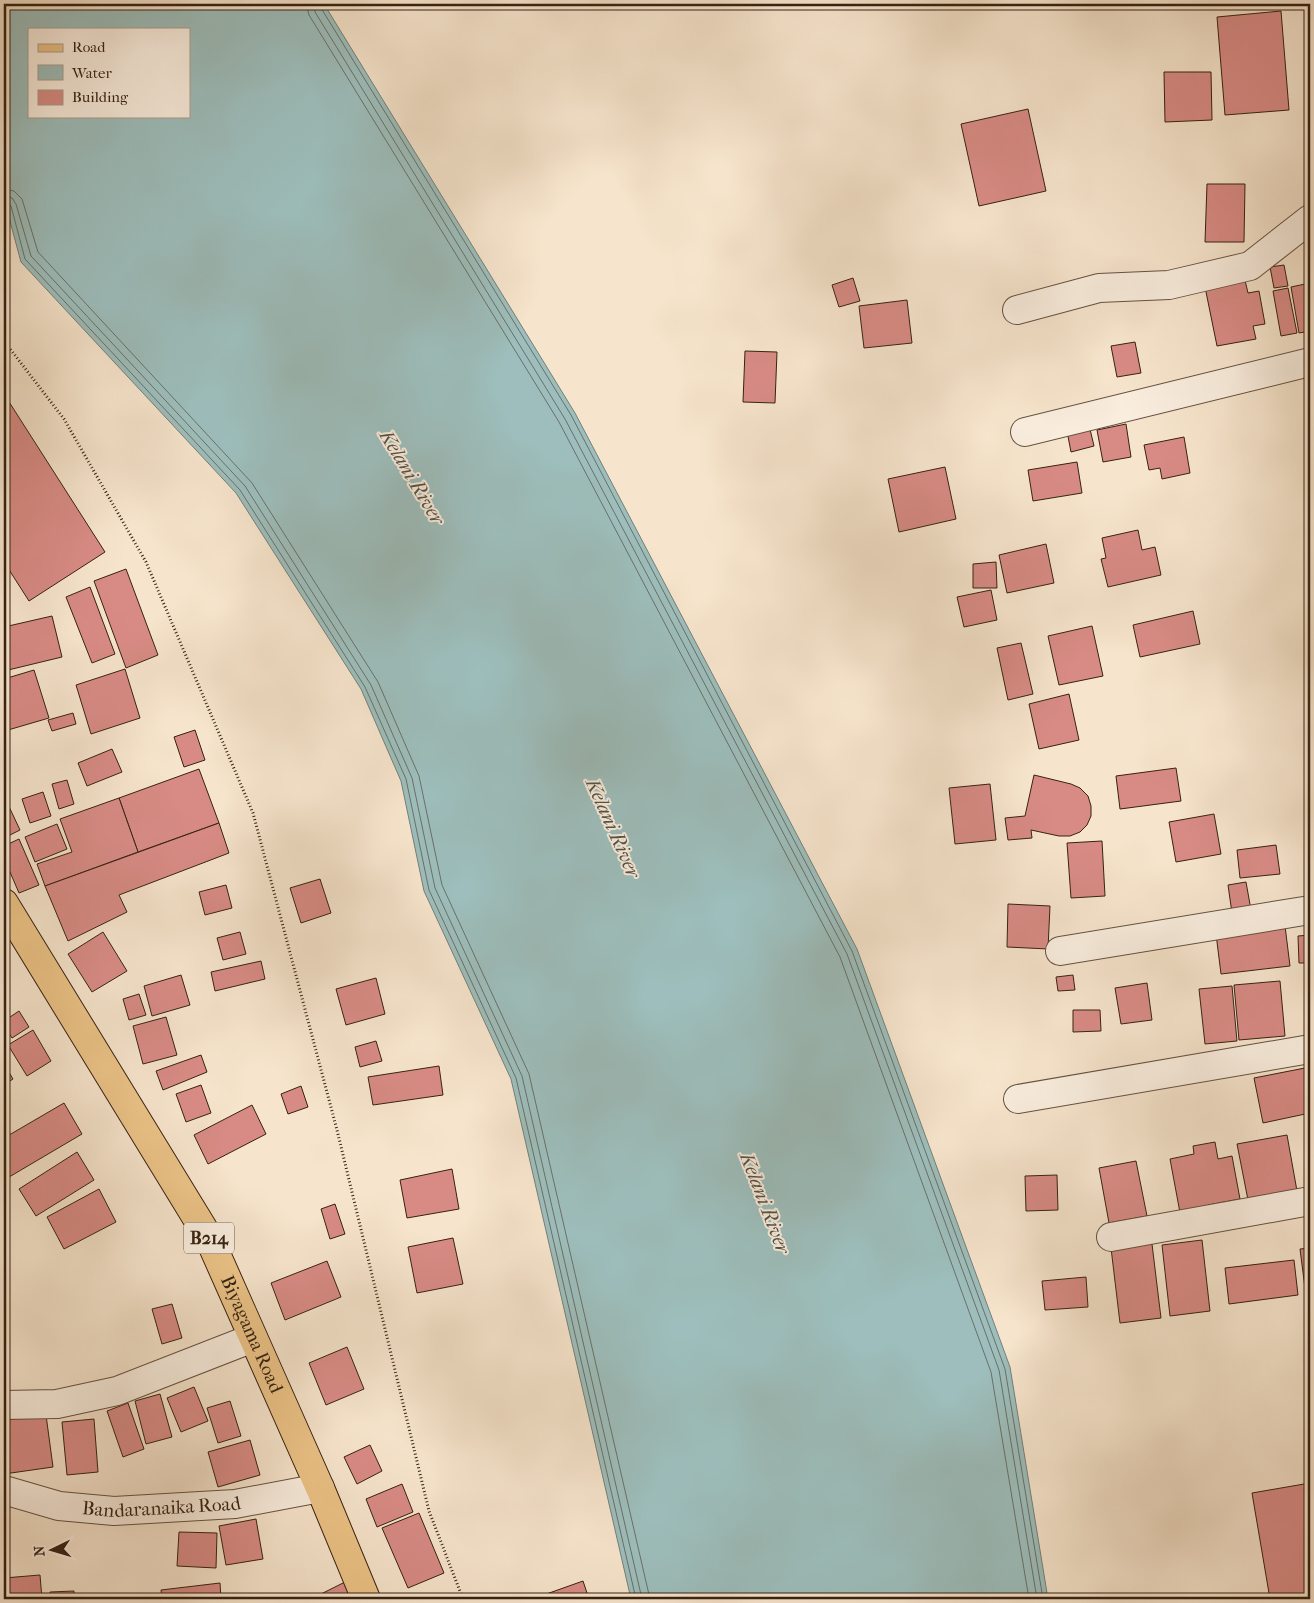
<svg xmlns="http://www.w3.org/2000/svg" width="1314" height="1603" font-family="'IM FELL French Canon',serif">
<rect width="100%" height="100%" fill="#f6e4cc"/>
<filter id="stains"><feTurbulence type="fractalNoise" baseFrequency=".004" numOctaves="4"/><feColorMatrix values="0 0 0 0 .2 0 0 0 0 .09 0 0 0 0 .02 0 0 0 .5 -.17"/></filter>
<radialGradient id="worn" r=".72"><stop offset=".6" stop-color="#630" stop-opacity="0"/><stop offset="1" stop-color="#630" stop-opacity=".3"/></radialGradient>
<path fill="#9dbebc" stroke="#748078" fill-rule="evenodd" d="M4,4H324L575,413L857,949L1010,1367L1048,1599H631L511,1079L424,891L401,781L361,689L236,493L21,262L4,199ZM29,29H189V116H29Z"/>
<g fill="none" stroke-linecap="round" stroke-linejoin="round">
<g stroke="#6a7067" stroke-width="1">
<path d="M306,4L309,15L559,422L840,957L991,1372L1029,1599"/>
<path d="M314,4L315,12L565,419L847,954L999,1370L1037,1599"/>
<path d="M320,4L321,8L571,415L852,951L1005,1369L1043,1599"/>
<path d="M4,189L14,191L22,199L38,252L252,483L378,682L419,776L442,885L529,1074L650,1599"/>
<path d="M4,196L12,198L16,204L31,256L245,486L371,685L412,778L435,888L522,1076L642,1599"/>
<path d="M4,203H8L11,206L25,259L240,490L365,687L406,779L429,890L516,1078L636,1599"/>
</g>
</g>
<g fill="#d88b85" stroke="#362212">
<path d="M1281,11L1289,110L1225,115L1217,17Z"/>
<path d="M1164,72H1211L1212,120L1165,122Z"/>
<path d="M1028,109L1046,191L979,206L961,124Z"/>
<path d="M1207,184H1245L1244,242H1205Z"/>
<path d="M1284,265L1288,286L1274,288L1270,267Z"/>
<path d="M853,278L860,301L839,307L832,285Z"/>
<path d="M1245,280L1248,293L1259,291L1265,324L1253,326L1256,339L1217,346L1205,287Z"/>
<path d="M1310,283V331L1299,333L1291,287Z"/>
<path d="M1288,288L1297,333L1281,336L1273,291Z"/>
<path d="M907,300L912,343L864,348L859,306Z"/>
<path d="M1135,342L1141,373L1117,377L1111,346Z"/>
<path d="M745,351L777,352L775,403L743,402Z"/>
<path d="M4,394L105,552L29,601L6,565L4,566Z"/>
<path d="M1126,424L1131,457L1103,462L1097,430Z"/>
<path d="M1089,425L1094,446L1071,452L1067,431Z"/>
<path d="M1184,437L1190,473L1162,479L1160,468L1149,470L1144,445Z"/>
<path d="M1077,462L1082,493L1033,501L1028,470Z"/>
<path d="M945,467L956,519L899,532L888,479Z"/>
<path d="M1138,530L1142,550L1155,547L1161,575L1108,587L1101,559L1106,558L1102,538Z"/>
<path d="M1046,544L1054,583L1007,593L999,555Z"/>
<path d="M996,562L997,588H973V564Z"/>
<path d="M126,569L158,655L126,668L94,581Z"/>
<path d="M90,587L115,654L92,663L66,597Z"/>
<path d="M991,590L997,620L964,627L957,597Z"/>
<path d="M1193,611L1200,644L1140,657L1133,625Z"/>
<path d="M52,616L62,657L4,671V627Z"/>
<path d="M1092,626L1103,676L1059,685L1048,636Z"/>
<path d="M1021,643L1033,694L1008,700L997,648Z"/>
<path d="M125,669L140,718L91,734L76,685Z"/>
<path d="M34,670L49,718L8,730L4,717V679Z"/>
<path d="M1069,694L1079,740L1039,749L1029,704Z"/>
<path d="M73,713L76,724L52,731L48,720Z"/>
<path d="M195,730L205,760L184,767L174,737Z"/>
<path d="M112,749L122,772L87,786L78,763Z"/>
<path d="M1176,768L1181,801L1120,809L1116,776Z"/>
<path d="M199,769L219,823L138,852L119,798Z"/>
<path d="M1034,775L1071,784L1080,788L1088,796L1091,806V816L1087,825L1080,832L1070,836H1059L1031,830L1032,838L1008,840L1005,818L1025,816Z"/>
<path d="M67,780L74,804L59,809L52,784Z"/>
<path d="M990,784L996,840L955,844L949,788Z"/>
<path d="M43,792L51,816L30,823L22,799Z"/>
<path d="M4,796L20,830L4,838Z"/>
<path d="M119,798L138,852L45,886L37,864L72,852L60,819Z"/>
<path d="M1214,814L1221,854L1176,862L1169,822Z"/>
<path d="M219,823L229,853L119,895L127,912L68,941L45,886Z"/>
<path d="M57,824L67,849L35,862L25,837Z"/>
<path d="M19,839L39,885L19,893L4,858V846Z"/>
<path d="M1102,841L1105,896L1071,898L1067,843Z"/>
<path d="M1276,845L1280,874L1240,878L1237,850Z"/>
<path d="M320,879L331,913L301,923L290,888Z"/>
<path d="M1246,882L1251,910L1232,913L1228,885Z"/>
<path d="M226,885L232,908L205,915L199,892Z"/>
<path d="M1008,904L1050,906L1048,949L1007,947Z"/>
<path d="M1285,926L1290,966L1221,974L1216,934Z"/>
<path d="M103,932L127,971L92,992L68,954Z"/>
<path d="M240,932L246,954L223,960L217,938Z"/>
<path d="M1310,935V963H1299L1298,936Z"/>
<path d="M261,961L265,979L215,991L211,972Z"/>
<path d="M181,975L190,1005L152,1016L144,986Z"/>
<path d="M1073,975L1075,990L1058,991L1056,977Z"/>
<path d="M376,978L385,1014L346,1025L336,989Z"/>
<path d="M1280,981L1285,1036L1239,1040L1234,985Z"/>
<path d="M1147,983L1152,1020L1121,1024L1115,988Z"/>
<path d="M1232,986L1237,1041L1205,1044L1199,989Z"/>
<path d="M139,994L146,1015L129,1020L123,999Z"/>
<path d="M1073,1010H1100L1101,1031L1073,1032Z"/>
<path d="M19,1011L29,1027L12,1038L4,1026V1021Z"/>
<path d="M166,1017L177,1055L143,1064L133,1026Z"/>
<path d="M33,1030L51,1061L27,1076L8,1045Z"/>
<path d="M376,1041L382,1061L360,1067L355,1047Z"/>
<path d="M201,1055L207,1072L163,1090L156,1071Z"/>
<path d="M4,1064L13,1079L4,1085Z"/>
<path d="M439,1066L443,1095L373,1105L368,1077Z"/>
<path d="M1310,1067V1113L1263,1123L1254,1078Z"/>
<path d="M201,1085L211,1113L186,1122L176,1094Z"/>
<path d="M301,1086L308,1107L288,1114L281,1094Z"/>
<path d="M64,1103L82,1134L4,1180V1138Z"/>
<path d="M252,1105L266,1134L208,1164L194,1135Z"/>
<path d="M1287,1135L1297,1191L1248,1200L1237,1144Z"/>
<path d="M1215,1142L1218,1159L1232,1156L1240,1199L1208,1205L1209,1212L1181,1218L1170,1159L1194,1154L1193,1146Z"/>
<path d="M77,1152L94,1180L36,1216L19,1189Z"/>
<path d="M1136,1161L1147,1216L1109,1223L1099,1168Z"/>
<path d="M452,1169L459,1209L407,1218L400,1180Z"/>
<path d="M1057,1175L1058,1210L1026,1211L1025,1176Z"/>
<path d="M99,1189L116,1222L64,1249L47,1217Z"/>
<path d="M335,1204L345,1234L330,1239L321,1209Z"/>
<path d="M453,1238L463,1284L417,1293L408,1247Z"/>
<path d="M1202,1240L1210,1311L1170,1316L1162,1245Z"/>
<path d="M1152,1244L1161,1318L1120,1323L1111,1248Z"/>
<path d="M1310,1248V1295L1306,1296L1300,1249Z"/>
<path d="M1294,1260L1298,1295L1229,1304L1225,1268Z"/>
<path d="M327,1261L341,1297L285,1320L271,1283Z"/>
<path d="M1086,1277L1088,1307L1045,1310L1042,1281Z"/>
<path d="M172,1304L182,1338L162,1344L152,1309Z"/>
<path d="M347,1347L364,1389L326,1405L309,1363Z"/>
<path d="M194,1387L208,1421L181,1432L167,1398Z"/>
<path d="M160,1394L172,1437L146,1444L135,1401Z"/>
<path d="M230,1401L241,1436L218,1443L207,1408Z"/>
<path d="M128,1403L144,1449L123,1457L107,1411Z"/>
<path d="M46,1415L53,1467L4,1474V1420Z"/>
<path d="M94,1419L98,1472L67,1475L62,1422Z"/>
<path d="M250,1440L260,1475L218,1487L208,1452Z"/>
<path d="M370,1445L382,1471L357,1484L344,1457Z"/>
<path d="M1310,1483V1599H1270L1252,1493Z"/>
<path d="M402,1484L413,1512L377,1527L366,1499Z"/>
<path d="M419,1513L444,1573L408,1588L382,1528Z"/>
<path d="M256,1519L263,1559L226,1565L219,1526Z"/>
<path d="M179,1532L217,1533L216,1568L177,1566Z"/>
<path d="M40,1575L42,1599H4V1578Z"/>
<path d="M583,1581L589,1599H539L538,1597Z"/>
<path d="M345,1582L354,1599H322L319,1595Z"/>
<path d="M220,1583L221,1599H162L161,1590Z"/>
<path d="M74,1591V1599H50V1592Z"/>
<rect x="77" y="1594" width="61" height="5"/>
</g>
<g fill="none" stroke-linecap="round" stroke-linejoin="round">
<defs>
<g id="minor">
<path d="M1017,310L1099,288L1169,285L1250,266L1310,219"/>
<path d="M1025,432L1310,362"/>
<path d="M1060,951L1310,910"/>
<path d="M1018,1099L1310,1049"/>
<path d="M1111,1237L1310,1201"/>
<path d="M4,1405L57,1404L117,1391L253,1338"/>
<path id="s1" d="M4,1490L59,1506L114,1511L235,1504L320,1488"/>
</g>
<g id="primary">
<path id="s2" d="M4,903L209,1238L320,1488L366,1599"/>
</g>
</defs>
<use href="#minor" stroke="#665240" stroke-width="30"/>
<use href="#primary" stroke="#362212" stroke-width="30"/>
<path stroke="#362212" stroke-width="3" stroke-dasharray="1 2.5" stroke-linecap="butt" d="M4,341L64,419L146,562L253,813L337,1130L429,1511L463,1599"/>
<use href="#minor" stroke="#f9edde" stroke-width="28"/>
<use href="#primary" stroke="#ebc286" stroke-width="28"/>
</g>
<g text-anchor="middle" dominant-baseline="central" stroke-width="4" stroke-linejoin="round" paint-order="stroke">
<rect fill="#f9edde" stroke="#705f4f" stroke-width="1" x="184" y="1222.5" width="50" height="31" rx="4"/>
<g font-size="18" font-weight="bold" fill="#362212">
<text x="209" y="1238">B214</text>
</g>
<g font-size="19" fill="#362212" stroke="#f9edde">
<text stroke="none"><textPath href="#s2" startOffset="498">Biyagama Road</textPath></text>
<text stroke="none"><textPath href="#s1" startOffset="160">Bandaranaika Road</textPath></text>
</g>
<g font-size="20" font-style="italic" fill="#555145" stroke="#f9edde">
<text transform="translate(412 477) rotate(59)">Kelani River</text>
<text transform="translate(613 828) rotate(66)">Kelani River</text>
<text transform="translate(765 1203) rotate(69)">Kelani River</text>
</g>
</g>
<rect width="1314" height="1603" fill="none" stroke="#f6e4cc" stroke-width="20"/>
<rect x="5" y="5" width="1304" height="1593" fill="none" stroke="#362212" stroke-width="2.5"/>
<rect x="10" y="10" width="1294" height="1583" fill="none" stroke="#362212"/>
<rect x="28" y="28" width="162" height="90" fill="#f9edde" stroke="#ab9c8c"/>
<rect x="38" y="44" width="25" height="8" fill="#ebc286" stroke="#ab9c8c"/>
<text x="72" y="52" font-size="15" fill="#362212">Road</text>
<rect x="38" y="65" width="25" height="15" fill="#9dbebc" stroke="#ab9c8c"/>
<text x="72" y="78" font-size="15" fill="#362212">Water</text>
<rect x="38" y="90" width="25" height="15" fill="#d88b85" stroke="#ab9c8c"/>
<text x="72" y="102" font-size="15" fill="#362212">Building</text>
<g transform="translate(52 1550) rotate(265)" stroke="#f9edde" stroke-width="4" paint-order="stroke">
<path d="M0-4L9 19L0 12L-9 19Z" fill="#362212"/>
<text y="-8" font-size="14" font-weight="bold" text-anchor="middle" fill="#362212">N</text>
</g>
<rect width="100%" height="100%" filter="url(#stains)"/>
<rect width="100%" height="100%" fill="url(#worn)"/>
</svg>
